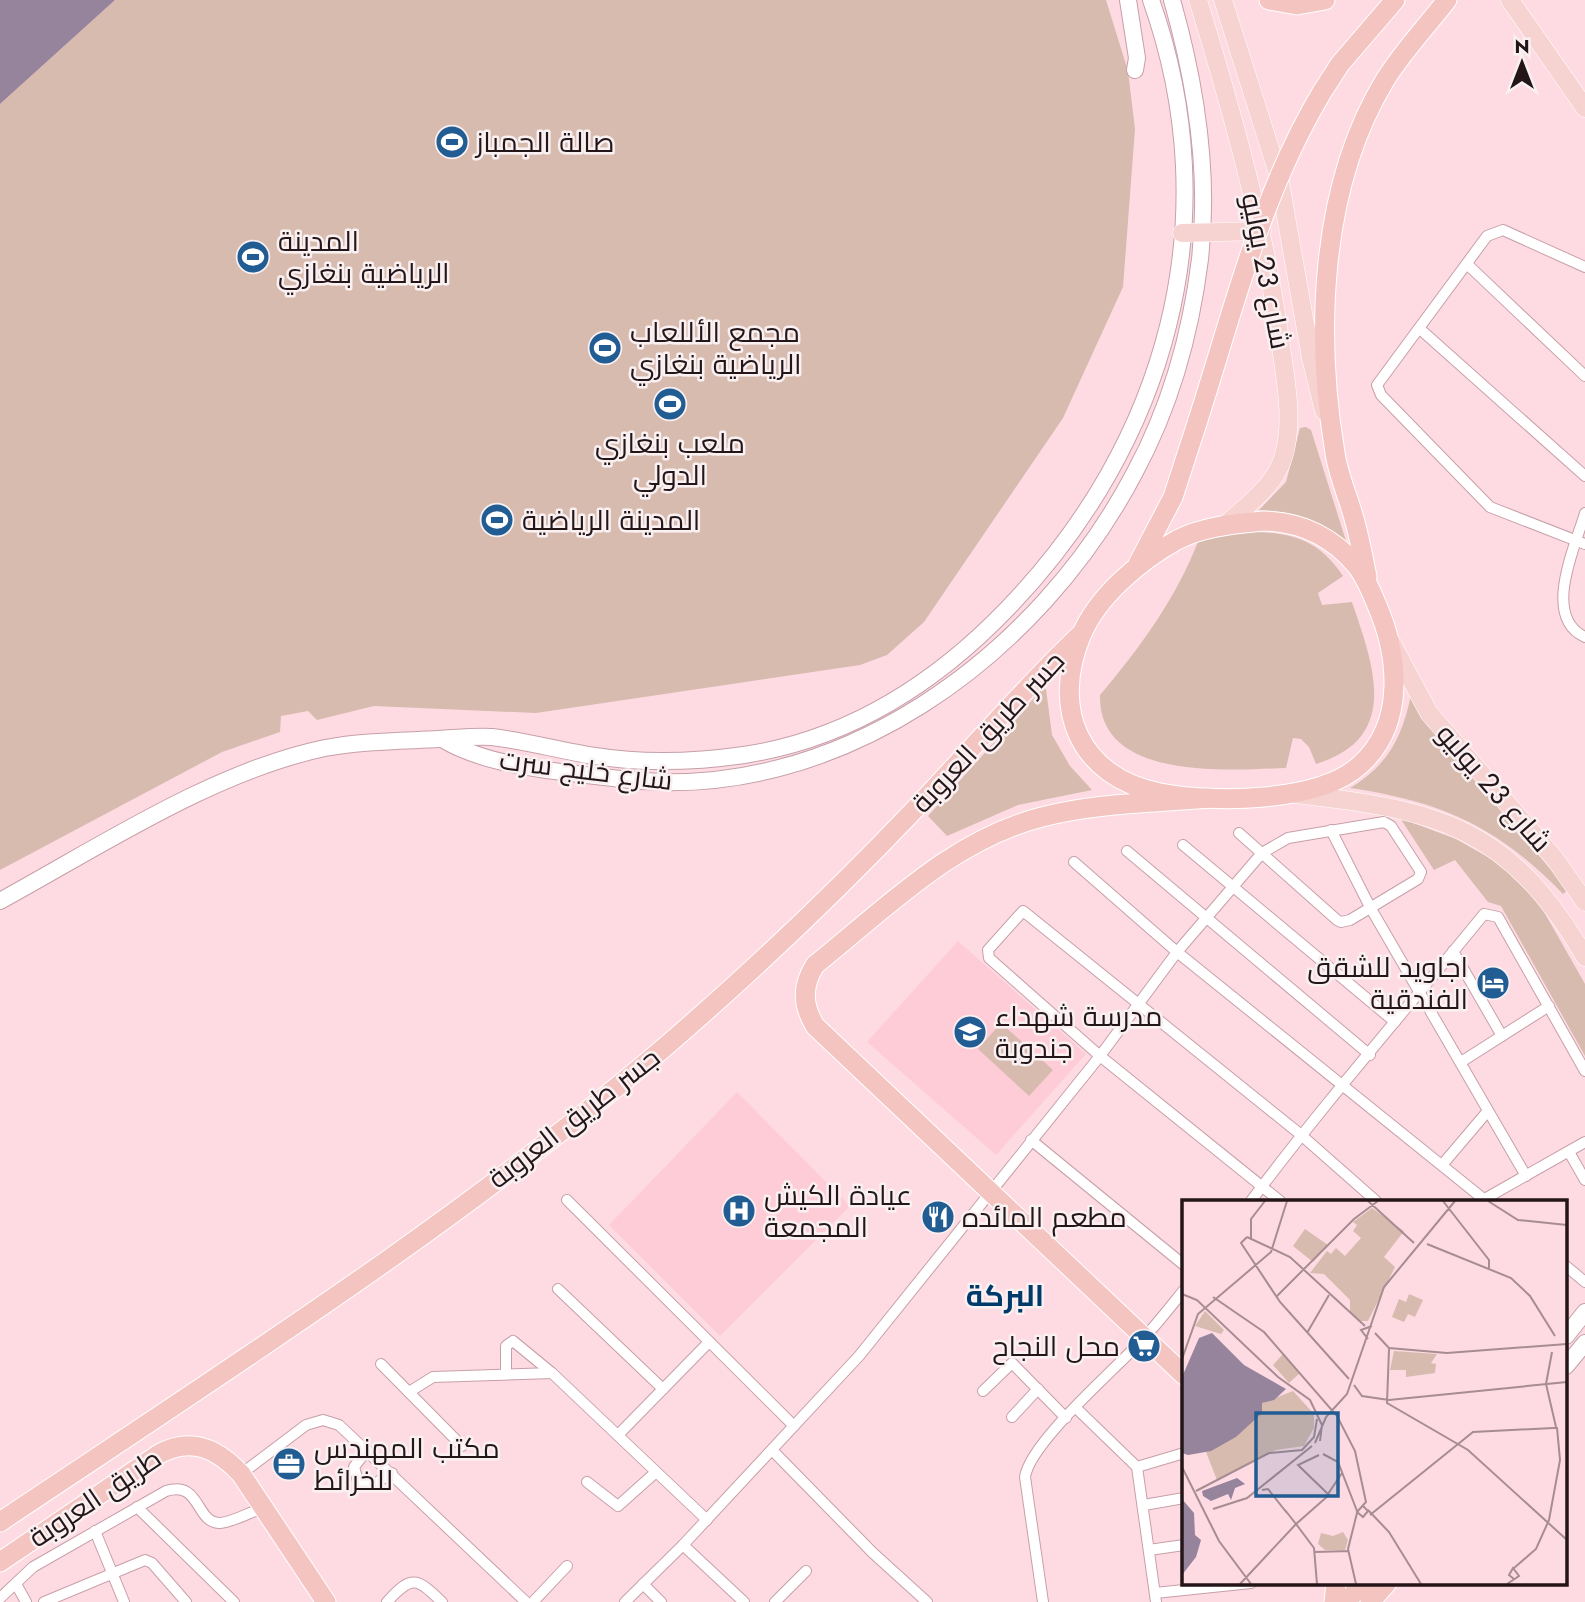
<svg xmlns="http://www.w3.org/2000/svg" width="1585" height="1602" font-family="Jost,Cairo,sans-serif">
<rect width="100%" height="100%" fill="#fedbe3"/>
<g fill="#feccd7">
<path d="M958,941L1086,1054L996,1155L867,1042Z"/>
<path d="M737,1092L850,1206L720,1336L609,1225Z"/>
</g>
<g fill="#d7bbae">
<path d="M115,0H1106L1128,71L1135,129L1123,287L1063,418L924,622L887,655L860,665L536,713L374,706L317,720L308,711L281,716L280,732L222,752L0,870V104Z"/>
<path d="M1306,427L1311,430L1346,541C1315,518 1297,512 1259,510L1286,482L1300,428Z"/>
<path d="M1250,532C1292,532 1319,540 1343,576L1318,593L1322,605L1352,602C1373,664 1402,738 1316,764L1309,747L1301,739L1293,738L1286,768C1228,770 1098,781 1100,695C1140,648 1177,597 1199,539Z"/>
<path d="M1043,688L1046,689L1052,735L1070,766L1092,790L1018,805L947,836L928,816Z"/>
<path d="M1411,695L1428,724L1568,890L1563,894C1499,827 1440,801 1350,788C1388,765 1402,738 1411,695Z"/>
<path d="M1400,818L1456,839L1495,861L1535,896L1585,984V1056L1501,906L1488,902L1455,860L1434,870Z"/>
<path d="M1001,1023L1053,1070L1029,1096L978,1049Z"/>
</g>
<path fill="#96839c" d="M0,0H115L0,104Z"/>
<g fill="none" stroke-linecap="round" stroke-linejoin="round">
<defs>
<g id="minor">
<path d="M1468,265L1585,376"/>
<path d="M1585,267L1503,230L1487,236L1377,385L1381,395L1490,507L1585,544"/>
<path d="M1420,329L1585,476"/>
<path d="M1585,513C1576,545 1541,617 1585,637"/>
<path d="M1331,830L1370,907L1526,1176"/>
<path d="M1183,845L1395,1022"/>
<path d="M1127,851L1370,1055"/>
<path d="M1074,862L1177,952L1486,1201"/>
<path d="M1453,951L1502,1036"/>
<path d="M1461,1062L1549,1006"/>
<path d="M1031,1140L1184,1265"/>
<path d="M1569,1152L1585,1180"/>
<path d="M1442,1165L1487,1112"/>
<path d="M567,1200L794,1426"/>
<path d="M1251,1201C1325,1102 1406,1010 1484,914L1498,917L1585,1071"/>
<path d="M1280,1201L1100,1056L989,958L988,950L1023,911L1300,1134L1376,1201"/>
<path d="M1481,1201L1585,1142"/>
<path d="M1566,1266L1585,1282"/>
<path d="M558,1289L663,1389"/>
<path d="M381,1364L462,1446"/>
<path d="M506,1374V1346L513,1341L552,1373L707,1520"/>
<path d="M983,1391L1012,1363L1066,1418"/>
<path d="M409,1392L433,1377L552,1373"/>
<path d="M1076,1408L1137,1467L1156,1602"/>
<path d="M1012,1417L1038,1389"/>
<path d="M618,1435L709,1342"/>
<path d="M367,1450L354,1467L358,1481L371,1486L392,1473"/>
<path d="M772,1450L873,1553L927,1602"/>
<path d="M1137,1467L1184,1453"/>
<path d="M241,1474L306,1425L323,1420L339,1425L526,1602"/>
<path d="M587,1482L618,1506L656,1472"/>
<path d="M1144,1505L1184,1498"/>
<path d="M137,1507L234,1602"/>
<path d="M95,1531L124,1602"/>
<path d="M683,1545L744,1602"/>
<path d="M1149,1550L1184,1545"/>
<path d="M16,1584L26,1602"/>
<path d="M643,1584L661,1602"/>
<path d="M1155,1593L1251,1583"/>
<path d="M0,1598L33,1567L166,1491C201,1480 195,1523 220,1523C233,1522 250,1512 263,1508"/>
<path d="M44,1602L145,1560L152,1563L186,1602"/>
<path d="M387,1602C412,1574 417,1578 442,1602"/>
<path d="M533,1602L567,1566"/>
<path d="M625,1602L683,1545L859,1356L1100,1056L1177,952L1262,853L1288,838L1384,822L1391,826L1421,872L1418,879L1350,920L1341,922L1337,920L1239,833"/>
<path d="M775,1602L806,1571"/>
<path d="M1043,1602L1025,1477C1030,1442 1116,1369 1143,1339C1157,1324 1171,1306 1184,1290"/>
</g>
<g id="secondary">
<path d="M1128,0L1137,58L1135,70"/>
<path d="M442,739C490,768 564,772 620,779C836,806 1039,656 1135,472C1170,407 1191,332 1200,259C1210,171 1196,84 1172,0"/>
<path d="M0,901C99,847 214,771 325,748C363,741 401,741 439,739C457,738 474,736 492,737C527,741 561,751 595,756C645,764 695,762 744,755C849,739 936,683 1008,608C1167,443 1229,220 1151,0"/>
<path d="M1566,1336L1585,1312"/>
<path d="M1566,1366L1585,1343"/>
</g>
<g id="primary">
<path d="M1198,0C1233,114 1265,229 1281,347C1286,382 1294,423 1283,458C1274,487 1246,506 1224,526"/>
<path d="M1223,0L1279,177L1311,358L1324,411"/>
<path d="M1510,0L1585,108"/>
<path d="M1182,233L1262,231"/>
<path d="M1391,642L1429,713L1555,859L1585,902"/>
<path d="M1296,794C1438,810 1509,826 1585,957"/>
</g>
<g id="trunk">
<path d="M1269,0L1297,5L1325,0"/>
<path d="M1322,92L1340,64L1395,0"/>
<path d="M1264,521C1302,522 1332,537 1356,565C1365,576 1371,591 1376,603C1399,655 1406,724 1360,765C1319,803 1212,803 1160,793C1079,777 1051,709 1081,636C1097,596 1141,560 1177,540C1204,526 1235,524 1264,521Z"/>
<path d="M1138,564L1173,497L1198,420"/>
<path d="M1367,577C1363,556 1359,535 1353,515C1347,494 1338,474 1335,453C1315,333 1320,187 1385,80C1403,51 1426,27 1447,0"/>
<path d="M1184,1375L815,1026C802,1004 802,986 815,965C885,909 953,839 1042,817C1096,803 1153,803 1208,798"/>
<path d="M0,1522C224,1372 461,1221 666,1046C753,971 837,891 916,808C971,750 1023,689 1081,634"/>
<path d="M0,1562L159,1454C192,1436 218,1449 241,1474L326,1602"/>
<path d="M1334,1602L1336,1583"/>
<path d="M1346,1602L1363,1583"/>
<path d="M1370,1602L1387,1583"/>
</g>
</defs>
<use href="#minor" stroke="#c79fa8" stroke-width="12"/>
<use href="#secondary" stroke="#c79fa8" stroke-width="18"/>
<use href="#primary" stroke="#fff" stroke-width="19"/>
<use href="#trunk" stroke="#fff" stroke-width="21"/>
<use href="#minor" stroke="#fff" stroke-width="10"/>
<use href="#secondary" stroke="#fff" stroke-width="16"/>
<use href="#primary" stroke="#f6d3d0" stroke-width="18"/>
<use href="#trunk" stroke="#f3c4c0" stroke-width="19"/>
<defs>
<path id="trunk-bridge" d="M1198,420C1234,308 1261,194 1322,92"/>
</defs>
<use href="#trunk-bridge" stroke="#fff" stroke-width="21" stroke-linecap="butt"/>
<use href="#trunk-bridge" stroke="#f3c4c0" stroke-width="19"/>
</g>
<defs>
<symbol id="stadium-disc" viewBox="-11 -11 22 22"><circle r="9.5" fill="#215c93" stroke="#f9f0f2"/><path d="M0-5a6.5 5 0 1 0 0 10a6.5 5 0 1 0 0-10ZM-3.5-1.8h7v3.6h-7Z" fill="#fff"/></symbol>
<symbol id="hotel-disc" viewBox="-11 -11 22 22"><circle r="9.5" fill="#215c93" stroke="#f9f0f2"/><path d="M-6-4.5h1.5V1H6V5H4.5V3h-9V5H-6ZM-4 0a1.8 1.8 0 1 1 3.6 0ZM.5 0V-2.5h3Q6-2.5 6 0Z" fill="#fff"/></symbol>
<symbol id="school-disc" viewBox="-11 -11 22 22"><circle r="9.5" fill="#215c93" stroke="#f9f0f2"/><path d="M0-5L7-2L0 1L-7-2ZM-4 1L0 2.5L4 1V4Q0 6-4 4Z" fill="#fff"/></symbol>
<symbol id="hospital-disc" viewBox="-11 -11 22 22"><circle r="9.5" fill="#215c93" stroke="#f9f0f2"/><path d="M-5-5h3v3.5h4V-5h3V5h-3V1.5h-4V5h-3Z" fill="#fff"/></symbol>
<symbol id="restaurant-disc" viewBox="-11 -11 22 22"><circle r="9.5" fill="#215c93" stroke="#f9f0f2"/><path d="M-5-6h1v4h1v-4h1v4h1v-4h1v5L-1.5 .5V6h-2V.5L-5-1ZM5-6V6H3V1.5H1.5Q1.5-4 5-6Z" fill="#fff"/></symbol>
<symbol id="supermarket-disc" viewBox="-11 -11 22 22"><circle r="9.5" fill="#215c93" stroke="#f9f0f2"/><path d="M-6-5.5h2.5l.6 2H6L4.5 2H-2.5L-4.4-4H-6ZM-1.5 3.2a1.3 1.3 0 1 0 .1 0ZM3 3.2a1.3 1.3 0 1 0 .1 0Z" fill="#fff"/></symbol>
<symbol id="office-disc" viewBox="-11 -11 22 22"><circle r="9.5" fill="#215c93" stroke="#f9f0f2"/><path d="M-6-3h4V-5.5h4V-3h4V5H-6ZM-1-4.5V-3h2v-1.5ZM-6 0V1H6V0Z" fill="#fff"/></symbol>
</defs>
<g fill-rule="evenodd">
<use href="#stadium-disc" x="433" y="123" width="38" height="38"/>
<use href="#stadium-disc" x="234" y="238" width="38" height="38"/>
<use href="#stadium-disc" x="586" y="329" width="38" height="38"/>
<use href="#stadium-disc" x="651" y="385" width="38" height="38"/>
<use href="#stadium-disc" x="478" y="501" width="38" height="38"/>
<use href="#hotel-disc" x="1474" y="964" width="38" height="38"/>
<use href="#school-disc" x="951" y="1013" width="38" height="38"/>
<use href="#hospital-disc" x="720" y="1192" width="38" height="38"/>
<use href="#restaurant-disc" x="919" y="1198" width="38" height="38"/>
<use href="#supermarket-disc" x="1125" y="1327" width="38" height="38"/>
<use href="#office-disc" x="270" y="1445" width="38" height="38"/>
</g>
<g text-anchor="middle" dominant-baseline="central" stroke-width="5" stroke-linejoin="round" paint-order="stroke">
<g font-size="28" fill="#241519" stroke="#f9f0f2" text-anchor="start">
<text x="476" y="142">صالة الجمباز</text>
<text x="278" y="241">المدينة<tspan x="278" dy="32">الرياضية بنغازي</tspan></text>
<text x="630" y="332">مجمع الأللعاب<tspan x="630" dy="32">الرياضية بنغازي</tspan></text>
<text x="670" y="443" text-anchor="middle">ملعب بنغازي<tspan x="670" dy="32">الدولي</tspan></text>
<text x="522" y="520">المدينة الرياضية</text>
<text x="1468" y="967" text-anchor="end">اجاويد للشقق<tspan x="1468" dy="32">الفندقية</tspan></text>
<text x="995" y="1016">مدرسة شهداء<tspan x="995" dy="32">جندوبة</tspan></text>
<text x="764" y="1195">عيادة الكيش<tspan x="764" dy="32">المجمعة</tspan></text>
<text x="962" y="1217">مطعم المائده</text>
<text x="1120" y="1346" text-anchor="end">محل النجاح</text>
<text x="314" y="1448">مكتب المهندس<tspan x="314" dy="32">للخرائط</tspan></text>
</g>
<g font-size="28" fill="#241519" stroke="#f9f0f2">
<text transform="translate(1266 271) rotate(79)">شارع 23 يوليو</text>
<text transform="translate(988 732) rotate(-47)">جسر طريق العروبة</text>
<text transform="translate(586 770) rotate(7)">شارع خليج سرت</text>
<text transform="translate(1494 788) rotate(49)">شارع 23 يوليو</text>
<text transform="translate(574 1118) rotate(-38)">جسر طريق العروبة</text>
<text transform="translate(95 1498) rotate(-34)">طريق العروبة</text>
</g>
<g font-size="30" font-weight="bold" fill="#003a6a" stroke="#f9f0f2">
<text x="1005" y="1295">البركة</text>
</g>
</g>
<g transform="translate(1182 1200)">
<rect width="385" height="385" fill="#fedbe3"/>
<path d="M190,8L222,31L202,57L213,67L186,121H178L168,112V100L142,74L128,73L145,51L149,54L154,48L163,56L179,38L171,31L175,25L171,22ZM123,29L146,45L131,62L111,46ZM227,94L241,100L233,117L226,114L222,122L210,117L217,99L224,102ZM23,111L42,130L39,134L13,126ZM212,151L255,154L249,163L254,164L253,173L224,177V170H208ZM101,154L118,173L107,183L91,165ZM111,191L132,214V228L122,246L94,250L35,280L24,252L54,237L80,203ZM161,332L166,340L163,350H143L136,344L139,333L151,336Z" fill="#d7bbae"/>
<path d="M30,133L62,165L104,189L92,200L80,203V213L54,237L29,251L6,255L0,253V177L17,138ZM55,278L63,284L53,288L49,300L46,294L29,301L21,296L20,291ZM0,299L12,313L13,335L19,340L14,357L0,375Z" fill="#96839c"/>
<path fill="none" stroke="#a78c92" stroke-width="2" d="M186,1L232,43M261,1L307,60V68M306,1L336,20L385,25M65,37L59,43L98,102L167,179M65,37L108,57L183,126M69,38V19L83,1M245,44L329,78L348,96L373,136M0,94L15,100L96,177L128,200L140,225L138,241M31,97L82,132L155,216L173,251L184,302L175,312L181,317L186,311L181,306M94,97L172,19L196,1M125,133L147,95M193,133L207,148L265,153L385,144M186,139L179,130L190,126M207,149L205,203L286,250L385,340M370,152L364,184L374,227M0,159L16,114L89,52L105,1M172,185L180,196L207,200L385,182M133,243L144,217L165,194L202,87L273,1M141,254L156,262L175,311M0,267L37,341L69,384M80,290L86,289L105,313M14,291L87,253L120,250L132,237L135,219M146,294L160,273M31,309L65,298L130,246M103,310L114,324L147,295L116,265L137,255M186,310L207,332L239,384M188,315L291,232L371,228M133,352L167,351M332,368L354,349L367,320L378,260L375,228H371M58,384L114,324L132,348L135,384M174,384L166,349L175,313M325,384L337,376L331,368L327,375L332,379"/>
<path fill="#215c93" fill-opacity="0.15" stroke="#215c93" stroke-width="3.5" d="M74,213H156V296H74Z"/>
<rect width="385" height="385" fill="none" stroke="#241519" stroke-width="3.5"/>
</g>
<g transform="translate(1522 63)" stroke="#f9f0f2" stroke-width="5" paint-order="stroke">
<path d="M0-5L12 26L0 18L-12 26Z" fill="#241519"/>
<text y="-10" font-size="19" font-weight="bold" text-anchor="middle" fill="#241519">N</text>
</g>
</svg>
